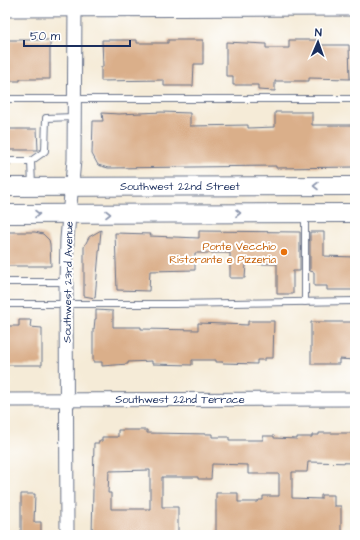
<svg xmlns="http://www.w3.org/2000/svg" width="360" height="540" font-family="'Architects Daughter',sans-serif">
<rect width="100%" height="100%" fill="#fff"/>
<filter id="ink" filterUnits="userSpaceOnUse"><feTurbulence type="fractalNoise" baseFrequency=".025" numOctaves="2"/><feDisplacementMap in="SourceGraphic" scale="8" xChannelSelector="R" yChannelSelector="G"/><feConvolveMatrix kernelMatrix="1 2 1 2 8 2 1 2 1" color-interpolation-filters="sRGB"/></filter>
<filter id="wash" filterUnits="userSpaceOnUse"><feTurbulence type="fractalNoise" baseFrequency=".012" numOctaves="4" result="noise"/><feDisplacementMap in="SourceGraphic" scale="16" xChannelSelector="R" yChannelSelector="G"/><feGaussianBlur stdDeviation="0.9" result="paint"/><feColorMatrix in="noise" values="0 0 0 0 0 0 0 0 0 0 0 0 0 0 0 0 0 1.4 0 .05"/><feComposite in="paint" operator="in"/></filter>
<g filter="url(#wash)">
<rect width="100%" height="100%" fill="#f5ebd7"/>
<g id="blocks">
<g fill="#daaf8a" fill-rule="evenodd">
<path d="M5,40H50V79H20V81H5Z"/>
<path d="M102,40H137V43H168V40H203V64H194L193,86H164V80L101,81V67H103Z"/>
<path d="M289,40H318V45H349L350,79L309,78V81H275V91L258,90V85H233V76H226V42L266,44V48H289Z"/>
<path d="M162,112L190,113V126L248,125V128L275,127V112H312V125H355V167L276,168V166L108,168L98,165L92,154L93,121H103L102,113L119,114Z"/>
<path d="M5,129H37L38,150H5Z"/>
<path d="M101,230L95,298L84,296V247L89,237Z"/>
<path d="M199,231L300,232V271H293V294H277V264H246L245,278H230V253H195V270L150,271L149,291L117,290L115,233L151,234L150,236L199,238Z"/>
<path d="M5,232H35L43,234L49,240L50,244L51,266H5Z"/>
<path d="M310,232H324V256L355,257V290H327V286H314V272L310,271Z"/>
<path d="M96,310L113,311V327H141V329L198,330V323L248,325V321H274L273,358H265V360H257V364L223,363V362H216V360H192V365L152,364V361L128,362V364L102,366V362H93V329H94L95,319H96Z"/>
<path d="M19,320H31L30,327L42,328V365H5V326H19Z"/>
<path d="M311,322H355V360L339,359V364H311Z"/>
<path d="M118,430H147V433L212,434V437H229V440H263V436H274V438L297,439V437H312V435H319V433H355V463L308,462L307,472H292V498L321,499V495H334V506H341V535H216V493H238V502H258L259,500H263V496H279V474H248V465L212,464L211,479H198V477H162V507H178V535H92L94,443H99V441H102V437H118ZM150,470V509H111V493H108L109,471Z"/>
<path d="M21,494H35L34,522H41V535H21Z"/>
</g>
</g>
</g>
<g filter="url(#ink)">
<use href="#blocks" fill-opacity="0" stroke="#677188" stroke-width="1"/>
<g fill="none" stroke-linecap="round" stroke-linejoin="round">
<defs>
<g id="lane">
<path d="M5,99H355"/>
<path d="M5,161H31L32,186"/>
<path d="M31,161L45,151L46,118L74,117"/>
<path d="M305,215V302"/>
<path d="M5,282H66"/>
<path d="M5,304H175L355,301"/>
</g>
<g id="street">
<path d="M5,10L355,9"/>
<path d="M5,400L355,399"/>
<path d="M67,535L66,282L67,239L74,160L75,5"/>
</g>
<g id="secondary">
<path d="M5,187L355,186"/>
<path d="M5,214L355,213"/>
</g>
</defs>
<use href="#lane" stroke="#677188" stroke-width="8"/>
<use href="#street" stroke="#677188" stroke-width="15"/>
<use href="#secondary" stroke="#677188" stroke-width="20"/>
<use href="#lane" stroke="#fff" stroke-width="6"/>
<use href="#street" stroke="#fff" stroke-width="13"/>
<use href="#secondary" stroke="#fff" stroke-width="18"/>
</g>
<defs><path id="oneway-chevron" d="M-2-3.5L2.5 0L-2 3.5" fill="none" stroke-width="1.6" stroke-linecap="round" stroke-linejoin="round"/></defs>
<g stroke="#8d97ae">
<use href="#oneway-chevron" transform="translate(316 186) rotate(180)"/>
<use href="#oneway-chevron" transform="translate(238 213)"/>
<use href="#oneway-chevron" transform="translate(37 214)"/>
<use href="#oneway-chevron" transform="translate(108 214)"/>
</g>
</g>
<circle fill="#e8710a" stroke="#fff" stroke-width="1.5" cx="284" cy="252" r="4"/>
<g text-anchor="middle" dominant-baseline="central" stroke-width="4" stroke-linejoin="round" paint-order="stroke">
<g font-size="11" fill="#1b2f5e" stroke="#fff">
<text x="180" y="186">Southwest 22nd Street</text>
<text transform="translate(68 282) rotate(-89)">Southwest 23rd Avenue</text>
<text x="180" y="399">Southwest 22nd Terrace</text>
</g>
<g font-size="11" fill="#c56008" stroke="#fff" text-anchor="end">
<text x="276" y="246">Ponte Vecchio<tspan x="276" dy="13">Ristorante e Pizzeria</tspan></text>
</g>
</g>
<rect width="360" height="540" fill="none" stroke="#fff" stroke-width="20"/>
<g transform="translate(318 42) rotate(2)" stroke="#ffffff" stroke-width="3" paint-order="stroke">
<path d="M0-3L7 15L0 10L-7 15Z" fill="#1b2f5e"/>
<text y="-6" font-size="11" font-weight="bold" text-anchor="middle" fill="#1b2f5e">N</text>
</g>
<path d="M24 40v6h106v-6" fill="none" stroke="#1b2f5e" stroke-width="2"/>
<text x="30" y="40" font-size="12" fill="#1b2f5e" stroke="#ffffff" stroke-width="3" paint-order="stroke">50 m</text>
</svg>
